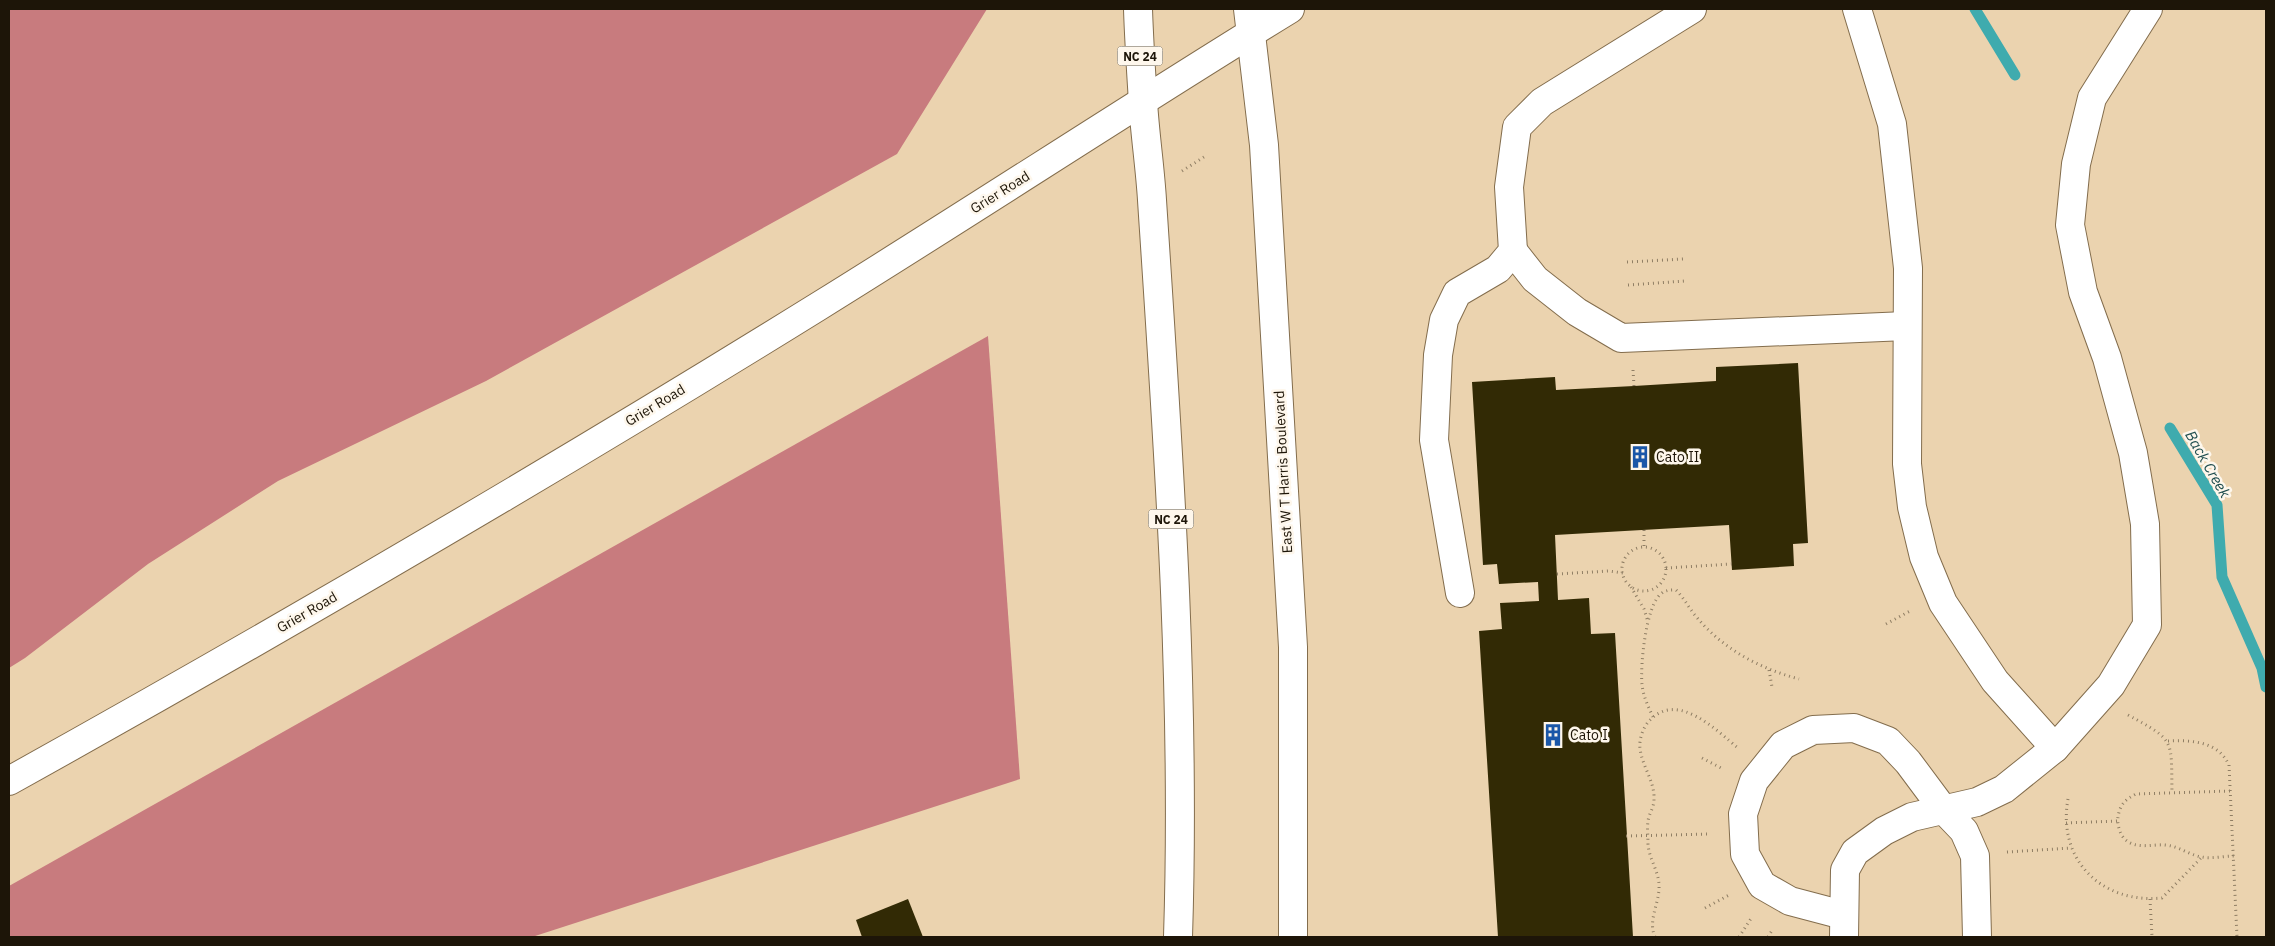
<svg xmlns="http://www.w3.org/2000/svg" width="2275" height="946" font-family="'IBM Plex Sans',sans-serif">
<rect width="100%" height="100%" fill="#ebd3af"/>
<g fill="#c87b7e">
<path d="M9,9H987L897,154L486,381L278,481L148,564L25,658L9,668Z"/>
<path d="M988,336L1020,779L532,937H9V886Z"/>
</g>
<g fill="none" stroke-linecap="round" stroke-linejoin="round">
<g stroke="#3fabae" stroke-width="11">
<path d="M1975,9L2015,75"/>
<path d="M2170,428L2217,505L2222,577L2262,668L2266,687"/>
</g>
</g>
<g fill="#322a05">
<path d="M1798,363L1808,543L1793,544L1794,566L1732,570L1729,525L1555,535L1558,600L1589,598L1591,634L1615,633L1633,937H1498L1479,631L1502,629L1500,603L1539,601L1538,582L1499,584L1497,564L1483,565L1472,382L1555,377L1556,390L1634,386L1716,381V367Z"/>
<path d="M908,899L923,937H862L856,920Z"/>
</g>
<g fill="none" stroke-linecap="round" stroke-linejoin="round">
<defs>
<g id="minor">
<path d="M1857,9L1892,124L1908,268L1907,464L1912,507L1924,557L1943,603L1995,681L2055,748"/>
<path d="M1513,251L1535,279L1577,312L1621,338L1906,326"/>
<path d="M1460,593L1434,440L1438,355L1444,320L1457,293L1498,269L1513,251L1509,187L1517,127L1542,102L1692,9"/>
<path d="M9,781C282,629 553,471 819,306C977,208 1132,106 1290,9"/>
<path d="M1843,915L1790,901L1762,885L1745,854L1743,814L1754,781L1783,745L1813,730L1854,728L1888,741L1908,762L1943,809L1964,831L1975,856L1977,937"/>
<path d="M1844,937L1845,870L1855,852L1884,831L1912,817L1977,802L2004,789L2055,748L2111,685L2147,625L2145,524L2133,453L2107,358L2083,292L2070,225L2076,164L2092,98L2148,9"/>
</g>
<g id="major">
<path d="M1138,9C1139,40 1141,71 1143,102C1145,135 1150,167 1152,200C1168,445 1186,691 1178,937"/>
<path d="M1248,9L1264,145L1293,647V937"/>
</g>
</defs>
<use href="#minor" stroke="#836d4d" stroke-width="30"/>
<use href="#major" stroke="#836d4d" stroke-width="30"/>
<g stroke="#8f7e64" stroke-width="3" stroke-dasharray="1 4" stroke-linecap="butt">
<path d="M1182,171L1204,157"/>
<path d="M1627,262L1684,259"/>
<path d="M1628,285L1685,281"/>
<path d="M1633,370L1634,386"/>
<path d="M1644,530V547"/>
<circle cx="1644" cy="569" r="22"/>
<path d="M1666,568L1732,564"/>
<path d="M1557,574L1609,571L1623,573"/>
<path d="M1631,587L1644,609L1648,622"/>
<path d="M1886,624L1912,610"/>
<path d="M1769,670L1772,687"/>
<path d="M2128,715C2176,741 2171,739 2172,793"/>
<path d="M1653,717C1648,706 1643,696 1642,684C1640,666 1646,605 1661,594C1665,590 1670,590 1676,590C1683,597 1688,606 1694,614C1721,648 1758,668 1799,679"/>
<path d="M2168,741C2191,740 2218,741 2229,765L2237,937"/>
<path d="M1702,758L1723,769"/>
<path d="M2230,791L2136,794C2125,800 2120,804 2118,817C2117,825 2120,836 2127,841C2138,849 2153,844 2165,845C2179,846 2189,855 2202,857C2212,859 2224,856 2234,856"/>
<path d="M2068,799C2057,859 2101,904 2162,898L2202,857"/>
<path d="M2066,823L2117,821"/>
<path d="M1626,836L1711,834"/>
<path d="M2007,852L2072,848"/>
<path d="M2150,899L2152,937"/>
<path d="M1705,908L1731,894"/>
<path d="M1655,937C1648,921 1658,906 1659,889C1660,872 1649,860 1648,844C1648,837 1647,828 1648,821C1649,814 1654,807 1654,800C1655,781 1642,767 1640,748C1639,739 1643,727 1650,720C1678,691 1716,730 1738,748"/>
<path d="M1739,937L1752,917"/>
<path d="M1768,937L1773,929"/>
</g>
<use href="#minor" stroke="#fff" stroke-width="28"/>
<use href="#major" stroke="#fff" stroke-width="28"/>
</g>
<defs>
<symbol id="building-bare" viewBox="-9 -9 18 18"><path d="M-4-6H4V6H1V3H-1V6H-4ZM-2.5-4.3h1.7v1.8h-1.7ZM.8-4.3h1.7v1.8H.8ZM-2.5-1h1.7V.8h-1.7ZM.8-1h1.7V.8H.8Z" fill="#1a57a8" stroke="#fef7ec" stroke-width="2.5" paint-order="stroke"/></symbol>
</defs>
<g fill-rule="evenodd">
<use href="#building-bare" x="1624" y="441" width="32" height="32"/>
<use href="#building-bare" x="1537" y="719" width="32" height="32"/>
</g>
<g text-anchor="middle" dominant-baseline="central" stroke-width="5" stroke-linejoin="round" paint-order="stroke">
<g fill="#fef7ec" stroke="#60594c" stroke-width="1">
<rect x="1117.5" y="46.5" width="45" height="19" rx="4"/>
<rect x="1148.5" y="509.5" width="45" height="19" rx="4"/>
</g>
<g font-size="12" font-weight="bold" fill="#1d1508">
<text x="1140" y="56">NC 24</text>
<text x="1171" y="519">NC 24</text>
</g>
<g font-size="14" fill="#1d1508" stroke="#fef7ec">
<text transform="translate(1000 192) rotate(-32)">Grier Road</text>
<text transform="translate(655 405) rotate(-31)">Grier Road</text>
<text transform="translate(1283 472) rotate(-93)">East W T Harris Boulevard</text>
<text transform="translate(307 612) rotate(-30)">Grier Road</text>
</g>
<g font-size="14" fill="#1d1508" stroke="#fef7ec" text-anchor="start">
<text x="1656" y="457">Cato II</text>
<text x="1570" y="735">Cato I</text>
</g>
<g font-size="15" font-style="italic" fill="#214f50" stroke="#fef7ec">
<text transform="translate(2208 464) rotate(60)">Back Creek</text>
</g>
</g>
<rect width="2275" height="946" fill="none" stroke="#1d1508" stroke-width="20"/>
</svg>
